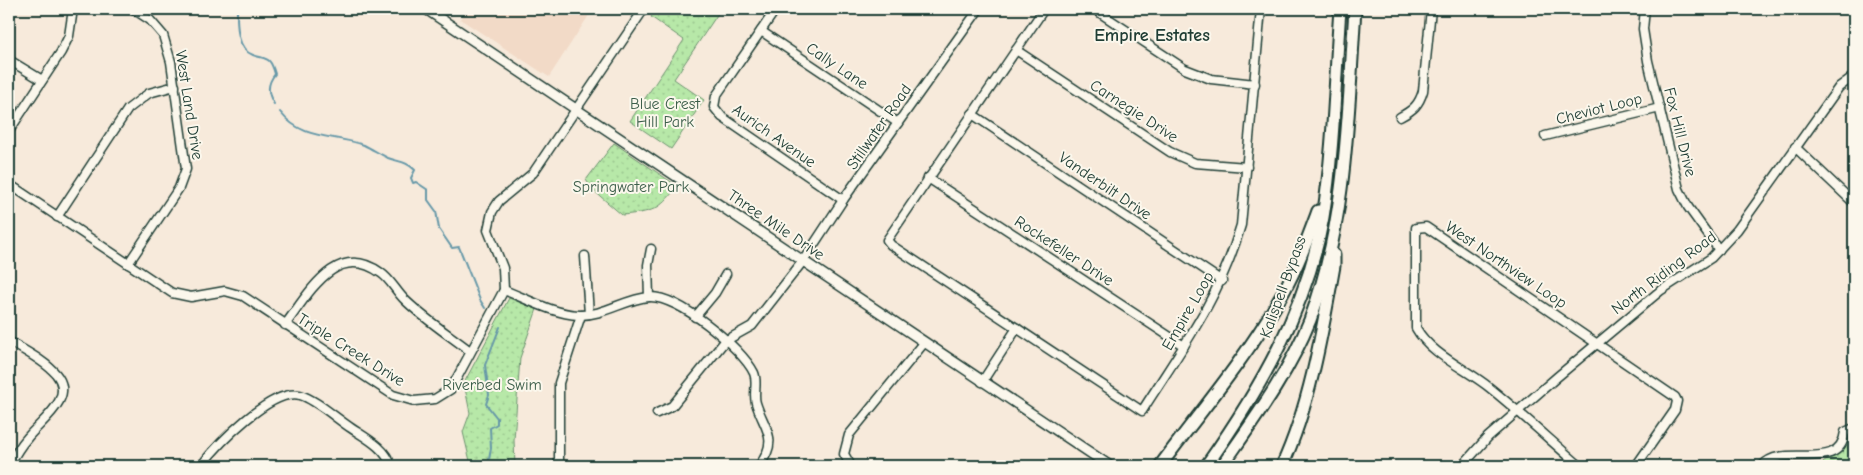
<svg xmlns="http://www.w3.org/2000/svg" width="1863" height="475" font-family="'Comic Neue',sans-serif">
<defs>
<pattern id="park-dots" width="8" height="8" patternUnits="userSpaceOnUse" patternTransform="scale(1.25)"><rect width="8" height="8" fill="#b7e8a8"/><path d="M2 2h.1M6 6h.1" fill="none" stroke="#9dc891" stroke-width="1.8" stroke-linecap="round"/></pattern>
</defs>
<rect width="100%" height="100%" fill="#f7eadb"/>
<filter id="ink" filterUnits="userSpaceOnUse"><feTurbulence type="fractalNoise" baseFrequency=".02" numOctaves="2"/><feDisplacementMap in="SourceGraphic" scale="10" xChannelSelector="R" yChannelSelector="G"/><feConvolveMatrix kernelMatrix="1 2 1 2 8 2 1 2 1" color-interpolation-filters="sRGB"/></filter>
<g filter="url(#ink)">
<path fill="#f2dac7" d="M466,9H593L549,77L460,19Z"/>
<g fill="url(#park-dots)" stroke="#6b926e">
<path d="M656,9H721L674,79L704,100L671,149L630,121L684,40L651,17Z"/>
<path d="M614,143L677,186C660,211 652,212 622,215L593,190L586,180Z"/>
<path d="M509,298L537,309L520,358L514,440L515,466H468L470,461L463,432L470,413L464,383Z"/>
<path d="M1854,432V466H1820C1826,458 1834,459 1840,452C1846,446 1846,437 1854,432Z"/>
</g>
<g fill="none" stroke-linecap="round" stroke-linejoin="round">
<g stroke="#6698a8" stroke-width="2">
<path d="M237,9C237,23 236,49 253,55C267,60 270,56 275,74C267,84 267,93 274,104"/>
<path d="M280,112C303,141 333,134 364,145C372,149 380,154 388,158C399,162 406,161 415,170L411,178L413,183L416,182L428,190V200L436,211L439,229L452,248L459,247L480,300L485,308"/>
<path d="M488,466L491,448L490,428L497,424V418L486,404L489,395L485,365L500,327"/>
</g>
<defs>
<g id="minor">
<path d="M776,9L716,96L714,107L722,117L843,200"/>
<path d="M1044,9L887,240L891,245L1142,411C1182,348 1220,298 1241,225L1261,9"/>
<path d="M1094,9L1185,69L1211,79L1255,84"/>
<path d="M1645,9L1643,29L1648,61L1679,189L1688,207L1719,250"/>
<path d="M761,31L898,123"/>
<path d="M1016,50L1170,152L1195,163L1247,167"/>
<path d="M9,60L42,80"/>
<path d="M972,114L1222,281"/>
<path d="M1400,117C1413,110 1419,105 1423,91L1431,9"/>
<path d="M9,131L61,52L69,36L73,9"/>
<path d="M1545,136L1660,108"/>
<path d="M1795,147L1854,203"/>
<path d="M928,178L1184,346"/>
<path d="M9,184L172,293L191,297L225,291L243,296L393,395L414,401L435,399L451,389L504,290L503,268L488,230L492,212L499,201L533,173L644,9"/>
<path d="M57,217L128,109L149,93L175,86"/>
<path d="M585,256L589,314"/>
<path d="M128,264L179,188L186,169L171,62L163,35L150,20L133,9"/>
<path d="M504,290C527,299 554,314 579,315C603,316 625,299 649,297C678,295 742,348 754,373C758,382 753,394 756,403C764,429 780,438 759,466"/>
<path d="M649,297L648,265L651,249"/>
<path d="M695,317L715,293L726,274"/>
<path d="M285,325C308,295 336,240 381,273C390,279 396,291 404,299C423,318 448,334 470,351"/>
<path d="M9,341C24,351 44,360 56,374C76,398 42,420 28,437C20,446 14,456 9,466"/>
<path d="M982,382L1017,328"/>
<path d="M657,413L672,406L725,341L752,326L803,261L843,200L979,9"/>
<path d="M201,466C217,445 271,388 300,395C315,399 337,419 351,428C366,438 386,448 391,466"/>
<path d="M559,466V383L581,315"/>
<path d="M851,466L844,454L849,435L924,343"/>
<path d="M1462,466L1488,437L1557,377L1660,291L1711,258L1737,230L1839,87L1854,76"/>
<path d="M1580,466C1550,440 1521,413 1490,388C1467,369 1431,355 1416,328V228L1426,227L1675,397L1677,401L1675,410L1636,466"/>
<path d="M1762,466C1783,441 1840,475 1845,432L1854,428"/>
</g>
<path id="major" d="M426,9L1110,466"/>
<g id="highway">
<path d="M1160,466C1199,413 1243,362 1276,305C1294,276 1306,243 1318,211"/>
<path d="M1206,466C1259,391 1307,309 1323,217C1334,149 1335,78 1340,9"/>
<path d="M1222,466C1254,420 1289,373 1310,320C1347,221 1348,113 1355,9"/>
<path d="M1282,466C1310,405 1322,333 1334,266V255"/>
</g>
</defs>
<use href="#minor" stroke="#1f3d34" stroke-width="11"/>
<use href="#major" stroke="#1f3d34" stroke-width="12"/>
<use href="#highway" stroke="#1f3d34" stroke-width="15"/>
<use href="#minor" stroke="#fbf7ec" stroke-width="8"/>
<use href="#major" stroke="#fbf7ec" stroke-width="9"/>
<use href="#highway" stroke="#fbf7ec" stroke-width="11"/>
</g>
</g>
<g text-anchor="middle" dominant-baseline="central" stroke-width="4" stroke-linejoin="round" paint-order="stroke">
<g font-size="16" fill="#1f3d34" stroke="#fbf7ec">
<text transform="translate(837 66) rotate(34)">Cally Lane</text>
<text transform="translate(189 105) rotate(81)">West Land Drive</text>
<text transform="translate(1599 109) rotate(-14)">Cheviot Loop</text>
<text transform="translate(1134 111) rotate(33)">Carnegie Drive</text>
<text transform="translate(879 127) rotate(-55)">Stillwater Road</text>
<text transform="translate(1680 132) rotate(76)">Fox Hill Drive</text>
<text transform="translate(774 136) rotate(35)">Aurich Avenue</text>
<text transform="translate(1105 186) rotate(34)">Vanderbilt Drive</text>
<text transform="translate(776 225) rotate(34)">Three Mile Drive</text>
<text transform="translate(1064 251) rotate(33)">Rockefeller Drive</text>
<text transform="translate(1506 265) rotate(34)">West Northview Loop</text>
<text transform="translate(1664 273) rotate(-37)">North Riding Road</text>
<text transform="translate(1283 287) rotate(-70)">Kalispell Bypass</text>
<text transform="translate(1188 311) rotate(-60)">Empire Loop</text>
<text transform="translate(351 350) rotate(32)">Triple Creek Drive</text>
</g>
<g font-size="16" fill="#3d5f4b" stroke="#fbf7ec">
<text x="665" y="104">Blue Crest<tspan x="665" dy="18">Hill Park</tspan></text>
<text x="631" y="187">Springwater Park</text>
<text x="492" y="385">Riverbed Swim</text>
</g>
<g font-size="18" font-weight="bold" fill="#1f3d34" stroke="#fbf7ec">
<text x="1152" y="35">Empire Estates</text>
</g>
</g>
<rect width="1863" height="475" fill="none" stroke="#fbf7ec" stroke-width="30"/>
<rect x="15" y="15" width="1833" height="445" fill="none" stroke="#1f3d34" stroke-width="2" filter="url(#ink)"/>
</svg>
